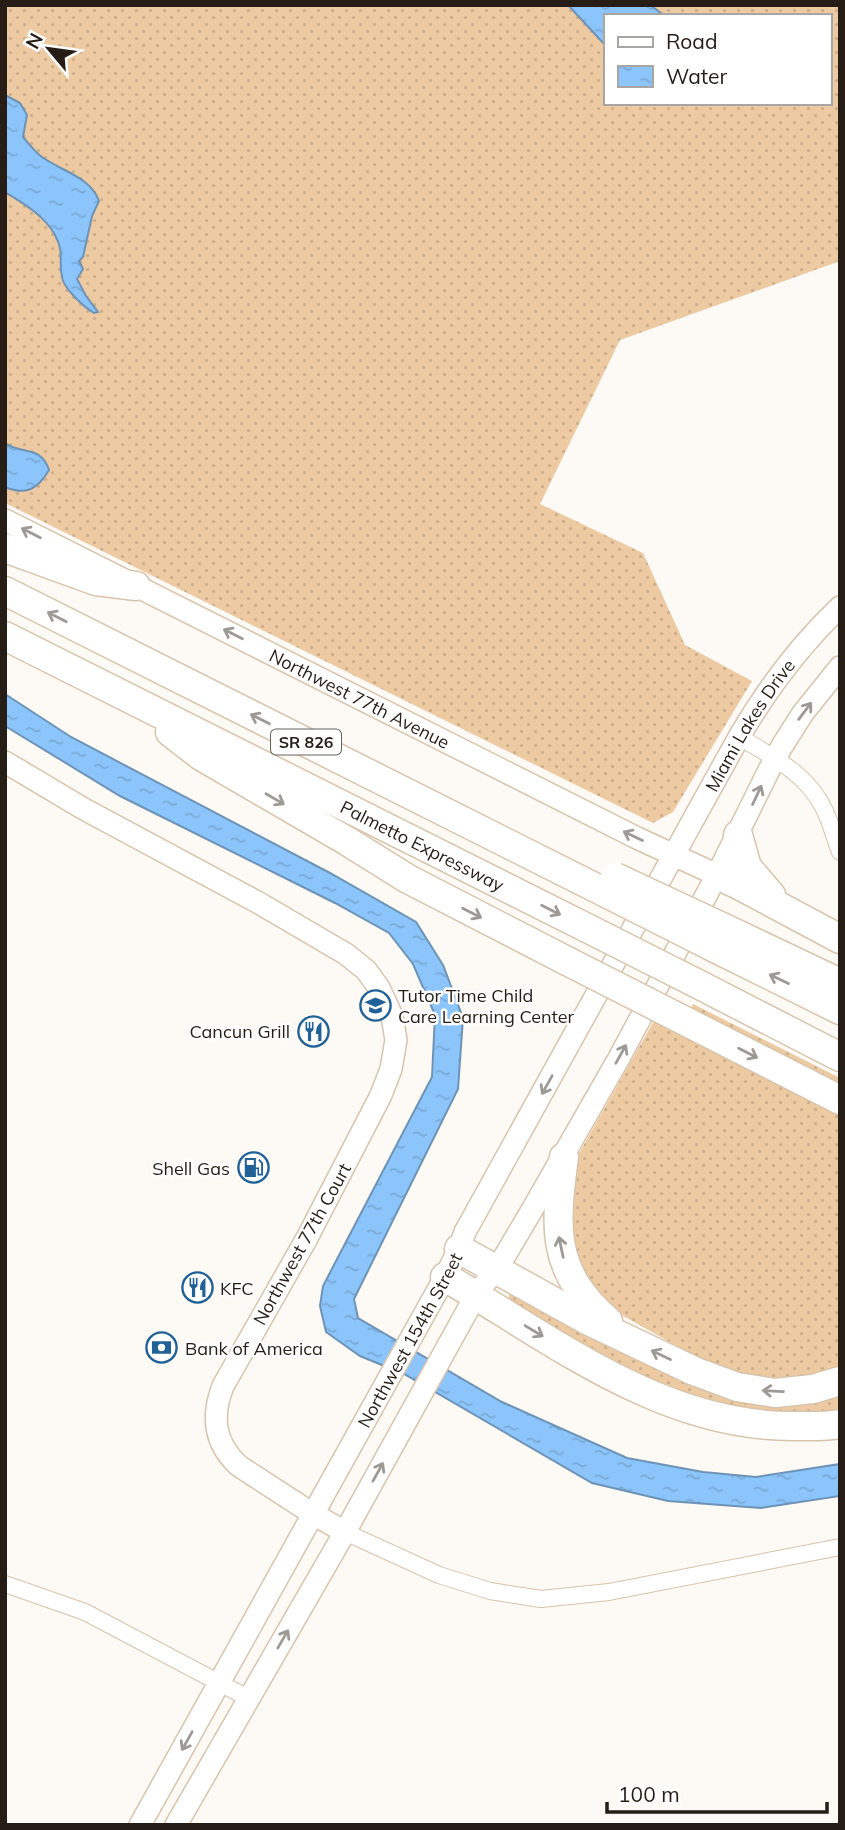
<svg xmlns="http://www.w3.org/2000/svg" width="845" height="1830" font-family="Mulish,sans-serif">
<defs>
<pattern id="grass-dots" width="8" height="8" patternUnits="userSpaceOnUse" patternTransform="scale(1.75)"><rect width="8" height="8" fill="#edcaa2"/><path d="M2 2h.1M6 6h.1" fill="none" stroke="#cbad8b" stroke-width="1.8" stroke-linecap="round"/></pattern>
<pattern id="water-ripples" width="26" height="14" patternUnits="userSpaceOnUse" patternTransform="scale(1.75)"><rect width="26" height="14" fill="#8cc5fb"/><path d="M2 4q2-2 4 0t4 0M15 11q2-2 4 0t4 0" fill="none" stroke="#79a9d6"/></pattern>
</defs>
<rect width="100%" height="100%" fill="#fdf9f4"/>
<g fill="url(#grass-dots)" fill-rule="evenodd">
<path d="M5,5H840V261L620,340L540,504L643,553L685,645L752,681L673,812L653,823L5,503ZM605,16H829V103H605Z"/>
<path d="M693,1004L840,1078V1089L689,1012Z"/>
<path d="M655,1019L840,1109V1372L779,1383L716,1368L611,1309L576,1264L564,1200L578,1155Z"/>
<path d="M512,1292L635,1359L671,1376L696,1386L840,1390V1413L781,1416L659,1390L509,1301V1294Z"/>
</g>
<g fill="url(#water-ripples)" stroke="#6d93b6" stroke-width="2">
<path d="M568,5H650L665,16H605V45Z"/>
<path d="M5,95L20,103L27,115L23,137C29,144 35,152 42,157C61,171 91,177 99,201L92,216L83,257L79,261L83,269L77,279L86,296L98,312L94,313C85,308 63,288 62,277C58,259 65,254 55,235C45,216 23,203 5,192Z"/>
<path d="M5,443C22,455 41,445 49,470C38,489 26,496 5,487Z"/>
<path d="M5,694L71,737L330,873L416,922L443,965L463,1018L458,1089L354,1299L358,1318L502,1402L627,1458L703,1472L756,1477L840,1464V1496L761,1508L668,1501L592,1483L404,1374L360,1356L326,1332L320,1306L323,1286L432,1077L435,1015L413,964L389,933L335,903L120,796L5,726Z"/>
</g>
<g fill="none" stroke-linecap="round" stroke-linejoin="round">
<defs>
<g id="street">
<path d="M739,737C773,757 808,774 825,811C831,824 835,839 840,852"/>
<path d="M345,1532L439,1575L490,1591L541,1599L609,1592L840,1547"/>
<path d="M5,1584L85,1612L248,1698"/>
</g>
<g id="secondary">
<path id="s1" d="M5,520L637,838L717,875"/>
<path d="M5,762L84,809L259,903L346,954L366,970L379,988L392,1016L396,1040L391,1069L381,1095L307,1238L223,1386C211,1417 214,1443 239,1466L313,1514L345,1532"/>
<path id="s2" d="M140,1825L445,1277L459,1249L465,1232L739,737C767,689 799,646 840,607"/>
<path d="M176,1825L345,1532L476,1295L503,1259L532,1210L619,1058L717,875L769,770L782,746L803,713L840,667"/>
</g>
<g id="highway">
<path d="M5,548L96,581L136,586"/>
<path d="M5,591L606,893"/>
<path id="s3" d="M5,636L587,928"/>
<path d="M170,732L201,756L347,841L408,879L567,961"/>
<path d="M738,835L747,867L771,895"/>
<path d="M717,875L737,884L840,939"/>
<path d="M724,928L840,983"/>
<path d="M713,947L840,1010"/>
<path d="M694,982L840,1057"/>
<path d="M687,1022L840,1100"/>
<path d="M564,1157C555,1226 550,1271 608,1321"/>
<path d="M459,1249L587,1320L694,1371L737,1387L775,1393L813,1389L840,1381"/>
<path d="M445,1277C553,1340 661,1426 792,1426C808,1426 824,1427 840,1424"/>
</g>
</defs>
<use href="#street" stroke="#d8c4ac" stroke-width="18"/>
<use href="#secondary" stroke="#d8c4ac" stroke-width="24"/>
<use href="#highway" stroke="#d8c4ac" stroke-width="31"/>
<use href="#street" stroke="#fff" stroke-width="16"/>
<use href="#secondary" stroke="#fff" stroke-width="21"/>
<use href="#highway" stroke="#fff" stroke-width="28"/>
<defs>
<g id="highway-bridge">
<path d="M615,877L724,928"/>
<path d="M606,893L713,947"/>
<path d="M587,928L694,982"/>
<path d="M567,961L687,1022"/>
</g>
</defs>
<use href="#highway-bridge" stroke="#d8c4ac" stroke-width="31" stroke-linecap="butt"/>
<use href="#highway-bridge" stroke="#fff" stroke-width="28"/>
</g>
<defs><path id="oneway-shaft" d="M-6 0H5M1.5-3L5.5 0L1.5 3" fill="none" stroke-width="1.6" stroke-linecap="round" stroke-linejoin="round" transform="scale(1.75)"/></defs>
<g stroke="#9d9a96">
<use href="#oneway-shaft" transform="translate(31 533) rotate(-153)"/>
<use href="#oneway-shaft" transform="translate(57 617) rotate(-153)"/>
<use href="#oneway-shaft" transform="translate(233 634) rotate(-153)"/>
<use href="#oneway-shaft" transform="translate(805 711) rotate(-53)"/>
<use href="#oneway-shaft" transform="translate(260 719) rotate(-153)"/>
<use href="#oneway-shaft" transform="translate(757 795) rotate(-65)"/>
<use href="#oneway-shaft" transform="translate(275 799) rotate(30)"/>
<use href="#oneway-shaft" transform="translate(633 836) rotate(-154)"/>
<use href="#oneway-shaft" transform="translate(551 910) rotate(27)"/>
<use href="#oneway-shaft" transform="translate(472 913) rotate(27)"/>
<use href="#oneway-shaft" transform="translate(779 979) rotate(-154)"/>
<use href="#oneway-shaft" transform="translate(748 1053) rotate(27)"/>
<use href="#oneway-shaft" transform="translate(621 1054) rotate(-61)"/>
<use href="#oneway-shaft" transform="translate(547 1085) rotate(119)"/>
<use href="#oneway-shaft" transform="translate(561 1247) rotate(-102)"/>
<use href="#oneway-shaft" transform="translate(534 1331) rotate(31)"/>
<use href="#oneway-shaft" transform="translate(661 1355) rotate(-154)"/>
<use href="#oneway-shaft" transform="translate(773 1391) rotate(-177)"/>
<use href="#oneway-shaft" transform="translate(378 1472) rotate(-61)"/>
<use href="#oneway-shaft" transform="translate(283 1639) rotate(-60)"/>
<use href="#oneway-shaft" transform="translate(187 1741) rotate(119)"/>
</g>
<defs>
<symbol id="school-ring" viewBox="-11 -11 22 22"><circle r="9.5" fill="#fff" stroke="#206197" stroke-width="1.5"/><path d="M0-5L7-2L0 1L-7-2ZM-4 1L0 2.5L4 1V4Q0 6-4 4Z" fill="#206197"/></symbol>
<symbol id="restaurant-ring" viewBox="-11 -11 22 22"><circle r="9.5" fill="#fff" stroke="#206197" stroke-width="1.5"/><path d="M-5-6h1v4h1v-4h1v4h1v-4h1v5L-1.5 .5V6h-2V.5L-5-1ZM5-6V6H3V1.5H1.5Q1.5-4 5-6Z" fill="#206197"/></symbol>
<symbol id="fuel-ring" viewBox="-11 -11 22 22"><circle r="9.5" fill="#fff" stroke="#206197" stroke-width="1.5"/><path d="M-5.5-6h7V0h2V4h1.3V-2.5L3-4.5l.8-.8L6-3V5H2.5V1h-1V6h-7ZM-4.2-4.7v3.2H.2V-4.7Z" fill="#206197"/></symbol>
<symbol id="bank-ring" viewBox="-11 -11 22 22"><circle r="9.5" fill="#fff" stroke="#206197" stroke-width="1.5"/><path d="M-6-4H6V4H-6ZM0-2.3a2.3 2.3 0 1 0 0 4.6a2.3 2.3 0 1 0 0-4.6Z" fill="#206197"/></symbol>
</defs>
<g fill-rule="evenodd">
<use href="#school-ring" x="358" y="988" width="35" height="35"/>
<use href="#restaurant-ring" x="296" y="1014" width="35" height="35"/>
<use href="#fuel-ring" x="236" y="1150" width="35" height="35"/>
<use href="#restaurant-ring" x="180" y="1270" width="35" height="35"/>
<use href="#bank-ring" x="144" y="1330" width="35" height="35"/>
</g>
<g text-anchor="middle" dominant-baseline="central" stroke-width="5" stroke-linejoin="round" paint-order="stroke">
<rect fill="#fff" stroke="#67625c" stroke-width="2" x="271" y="729.5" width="70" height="25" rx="5"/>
<g font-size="16" font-weight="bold" fill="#261e16">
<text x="306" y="742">SR 826</text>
</g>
<g font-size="18" fill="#261e16" stroke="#fff">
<text stroke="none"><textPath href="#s1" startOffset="397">Northwest 77th Avenue</textPath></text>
<text stroke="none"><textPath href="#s2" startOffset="1258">Miami Lakes Drive</textPath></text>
<text stroke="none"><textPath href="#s3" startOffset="467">Palmetto Expressway</textPath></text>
<text transform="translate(302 1244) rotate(-61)">Northwest 77th Court</text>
<text stroke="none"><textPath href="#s2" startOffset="555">Northwest 154th Street</textPath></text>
</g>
<g font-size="18" fill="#261e16" stroke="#fff" text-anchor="start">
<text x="398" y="995">Tutor Time Child<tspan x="398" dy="21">Care Learning Center</tspan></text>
<text x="290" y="1031" text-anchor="end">Cancun Grill</text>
<text x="230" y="1168" text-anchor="end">Shell Gas</text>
<text x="220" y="1288">KFC</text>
<text x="185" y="1348">Bank of America</text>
</g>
</g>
<rect width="845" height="1830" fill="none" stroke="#261e16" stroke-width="14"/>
<rect x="604" y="14" width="228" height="91" fill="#ffffff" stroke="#a8a5a2" stroke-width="2"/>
<rect x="618" y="37" width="35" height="10" fill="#ffffff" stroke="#a8a5a2" stroke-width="2"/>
<text x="666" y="49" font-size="21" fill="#261e16">Road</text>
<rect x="618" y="66" width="35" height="21" fill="url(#water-ripples)" stroke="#a8a5a2" stroke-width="2"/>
<text x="666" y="84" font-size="21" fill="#261e16">Water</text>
<g transform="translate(49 49) rotate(299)" stroke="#ffffff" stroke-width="5" paint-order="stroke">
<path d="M0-5L12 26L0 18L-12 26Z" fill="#261e16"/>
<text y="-10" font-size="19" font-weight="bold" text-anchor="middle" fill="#261e16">N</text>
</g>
<path d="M607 1802v10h220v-10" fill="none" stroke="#261e16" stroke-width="3.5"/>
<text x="618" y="1802" font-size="21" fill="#261e16" stroke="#ffffff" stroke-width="5" paint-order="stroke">100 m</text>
</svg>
